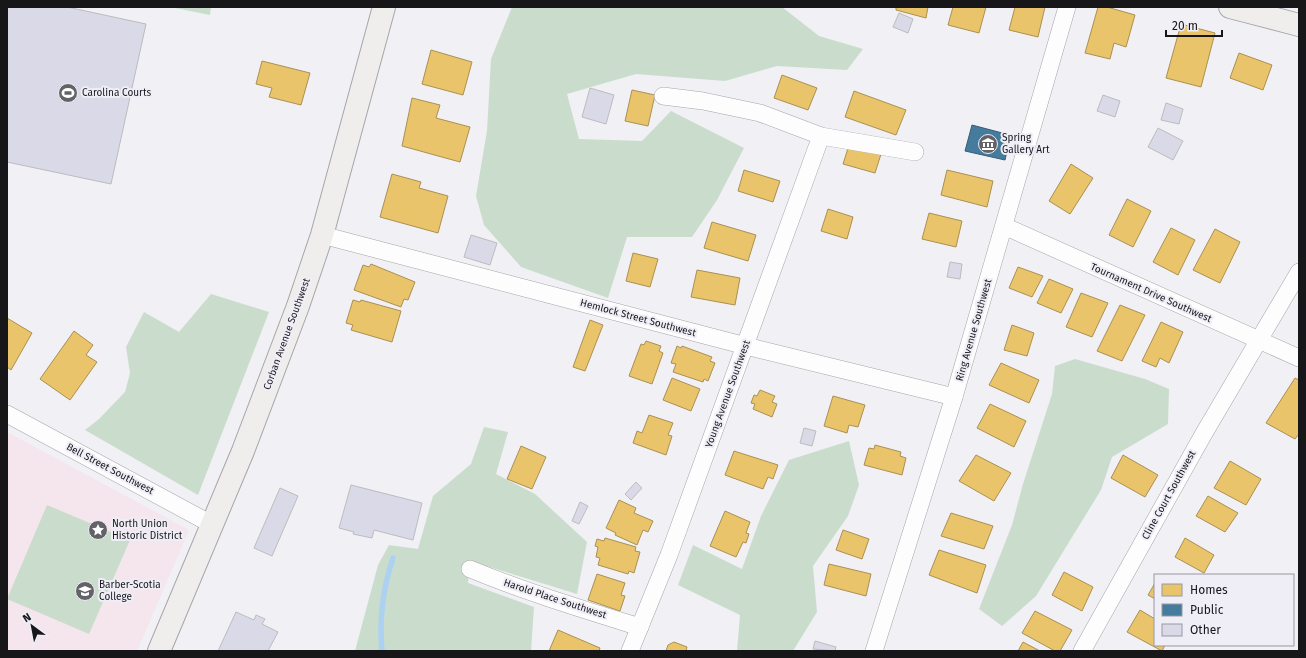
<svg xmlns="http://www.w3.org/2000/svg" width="1306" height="658" font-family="'Fira Sans',sans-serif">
<rect width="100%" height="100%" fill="#f0f0f5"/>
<path fill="#f4e6ec" d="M7,432L189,530L137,651H7Z"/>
<g fill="#caddcc">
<path d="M170,7H211L210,15Z"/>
<path d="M512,7H782L819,36L863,49L847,70L777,66L725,81L636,74L567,94L579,139L642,141L671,111L744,148L717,200L692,237H627L608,298L521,267L484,225L476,196L487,131L491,59Z"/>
<path d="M211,294L269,312L198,495L85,430L99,419L125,392L130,373L126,347L144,312L179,332Z"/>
<path d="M1075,359L1145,379L1169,389L1168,424L1112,457L1101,490L1036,596L1002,626L979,609L1012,525L1023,484L1052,394L1055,366Z"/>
<path d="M484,427L508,432L496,474L535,494L587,542L577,594L470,561L468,583L534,607L531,651H355L378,565L389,545L418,549L433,496L471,464Z"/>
<path d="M849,441L859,485L848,516L813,566L817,612L793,651H737L740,615L678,585L693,545L742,569L761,516L789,460Z"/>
<path d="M47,505L130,540L89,634L7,599Z"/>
</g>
<g fill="#e9c46a" stroke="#aa9052">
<path d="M896,7H928L926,18L896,10Z"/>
<path d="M953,7H986L979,33L948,25Z"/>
<path d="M1015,7H1045L1038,37L1009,30Z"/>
<path d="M1098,7H1107L1135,15L1126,47L1114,43L1110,59L1085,53Z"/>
<path d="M1181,24L1215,33L1201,87L1166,78Z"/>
<path d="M431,50L472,62L463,95L422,84Z"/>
<path d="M1239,53L1272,65L1263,90L1230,78Z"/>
<path d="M262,61L310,73L301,105L269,97L272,88L256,84Z"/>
<path d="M782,75L817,88L808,110L774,98Z"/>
<path d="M632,90L655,95L648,126L625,121Z"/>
<path d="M854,91L906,110L896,135L845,117Z"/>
<path d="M412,98L440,105L436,118L470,127L460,162L402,146Z"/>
<path d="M850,142L882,151L875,173L843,164Z"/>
<path d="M1071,164L1093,178L1070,214L1049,201Z"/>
<path d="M744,170L780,181L773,202L738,191Z"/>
<path d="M947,170L993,181L987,207L941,195Z"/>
<path d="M392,174L421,182L419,188L448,196L438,233L380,217Z"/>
<path d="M1127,199L1151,211L1133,247L1109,235Z"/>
<path d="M828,209L853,217L847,239L821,231Z"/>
<path d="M929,213L962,221L956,247L922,239Z"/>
<path d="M712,222L756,235L748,261L704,248Z"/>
<path d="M1171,228L1195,240L1178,275L1153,262Z"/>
<path d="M1215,229L1240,242L1220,283L1193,270Z"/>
<path d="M633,253L658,259L650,287L626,281Z"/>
<path d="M371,264L415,282L408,300L404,299L401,307L354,290L363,265L369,267Z"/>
<path d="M1018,267L1043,276L1032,297L1009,288Z"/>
<path d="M697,270L740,278L735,305L691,297Z"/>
<path d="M1049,279L1073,289L1061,313L1037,303Z"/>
<path d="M1081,293L1108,303L1092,337L1066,327Z"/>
<path d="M353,300L360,302L361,300L401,311L392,342L351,330L353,325L346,323Z"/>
<path d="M1120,305L1145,315L1122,361L1097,351Z"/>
<path d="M7,318L32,333L11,370L7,367Z"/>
<path d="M590,320L603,325L585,371L573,367Z"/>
<path d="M1161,322L1183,332L1169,363L1160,358L1156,367L1142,361Z"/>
<path d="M1012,325L1034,333L1027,356L1004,350Z"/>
<path d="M74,331L93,345L86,355L97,362L70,400L40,379Z"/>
<path d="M646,341L661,346L659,351L663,353L652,384L629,376L641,344L644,345Z"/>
<path d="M677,346L681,348L682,346L712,357L710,361L715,363L708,381L704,379L703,382L673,372L676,364L671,363Z"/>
<path d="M1001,363L1039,380L1029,403L989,385Z"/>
<path d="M672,378L700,389L691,411L663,400Z"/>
<path d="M1295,378L1299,380V434L1295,439L1266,423Z"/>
<path d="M760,390L775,396L772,402L777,404L772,417L753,409L755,404L751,403L754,395L757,396Z"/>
<path d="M833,396L865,405L858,427L849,425L847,433L824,426Z"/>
<path d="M990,404L1026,421L1014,447L977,428Z"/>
<path d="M649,415L673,423L668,435L672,436L666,455L633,443L637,431L642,433Z"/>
<path d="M875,445L901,452L900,456L906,458L902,475L864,465L869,448L874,449Z"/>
<path d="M521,446L546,457L532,489L507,479Z"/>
<path d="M734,451L778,465L773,479L768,477L763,489L725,475Z"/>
<path d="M976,455L1011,473L994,501L959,481Z"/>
<path d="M1123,455L1158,475L1145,497L1111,478Z"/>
<path d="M1230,461L1261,479L1246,505L1214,488Z"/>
<path d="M1208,496L1238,513L1225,532L1196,516Z"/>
<path d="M619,500L636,508L634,513L653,521L648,532L643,530L637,545L615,535L616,533L606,528Z"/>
<path d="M725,511L750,522L746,533L749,534L746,543L743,542L736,557L710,546Z"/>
<path d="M951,513L993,526L984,549L941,536Z"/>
<path d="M843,530L869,539L862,559L836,550Z"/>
<path d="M605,538L636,547L635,551L640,552L634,573L629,571L628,574L598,565L600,558L596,557L598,547L595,546L597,539L604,541Z"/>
<path d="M1185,538L1214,555L1204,573L1175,557Z"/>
<path d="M939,550L986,565L977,593L929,575Z"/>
<path d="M829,564L871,574L866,596L824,585Z"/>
<path d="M1064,572L1093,587L1082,611L1052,595Z"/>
<path d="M597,574L625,583L621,595L625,596L620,611L588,600Z"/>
<path d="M1155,583V599L1148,595Z"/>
<path d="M1140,610L1155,619V645H1165L1162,651L1127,632Z"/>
<path d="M1035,611L1072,630L1060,651H1055L1022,633Z"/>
<path d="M558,630L600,648L599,651H549Z"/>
<path d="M674,642L687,647L686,651H666L668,645Z"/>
<path d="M1023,642L1040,651H1018Z"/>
</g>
<path fill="#457b9d" stroke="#375d76" d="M972,125L1006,134L1007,137L1010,138L1005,160L965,151Z"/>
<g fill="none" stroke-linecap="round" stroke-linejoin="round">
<path stroke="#acd1f1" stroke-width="5.5" d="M382,651C379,619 383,588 393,558"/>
</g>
<g fill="#dad9e7" stroke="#bcbcbf">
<path d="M7,7H67L146,24L111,184L7,162Z"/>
<path d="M899,13L913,19L908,33L893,27Z"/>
<path d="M590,88L614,95L606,124L582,117Z"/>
<path d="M1103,95L1120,101L1115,117L1097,111Z"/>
<path d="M1166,103L1183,109L1179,124L1161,120Z"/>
<path d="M1158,128L1183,141L1173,160L1148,147Z"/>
<path d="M471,235L497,243L490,265L464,257Z"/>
<path d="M950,262L962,264L960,279L947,277Z"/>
<path d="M804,428L816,431L812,446L800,443Z"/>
<path d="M636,482L642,488L631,500L625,494Z"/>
<path d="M351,485L422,503L413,540L374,530L372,538L353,534L354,532L339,528Z"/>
<path d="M280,488L298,496L272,556L254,548Z"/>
<path d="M580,502L588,506L579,524L572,521Z"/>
<path d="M236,612L254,620L256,615L265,619L262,624L278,632L268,651H218Z"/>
<path d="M815,641L836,647L835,651L813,649Z"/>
</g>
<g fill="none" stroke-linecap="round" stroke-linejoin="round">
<defs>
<g id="street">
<path d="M663,96L703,101L760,113L821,136L915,152"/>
<path d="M1004,226L1299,358"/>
<path d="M322,235L746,346L954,397"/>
<path d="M7,414L213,525"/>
<path d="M470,569C526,592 582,609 640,627"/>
<path d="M630,651L669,555L821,136"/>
<path d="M874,651L954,397L1067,7"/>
<path d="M1082,651L1203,435L1299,272"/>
</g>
<g id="secondary">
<path d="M1230,7L1299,25"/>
<path d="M159,651L243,451L298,306L322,235L384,7"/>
</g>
</defs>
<use href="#street" stroke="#a6a5a9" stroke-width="18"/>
<use href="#secondary" stroke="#a6a5a9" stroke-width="24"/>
<use href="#street" stroke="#fdfdfe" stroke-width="17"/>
<use href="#secondary" stroke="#f0eeec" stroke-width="22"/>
</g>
<defs>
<symbol id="stadium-disc" viewBox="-11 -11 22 22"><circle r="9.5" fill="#636367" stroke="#efeef7"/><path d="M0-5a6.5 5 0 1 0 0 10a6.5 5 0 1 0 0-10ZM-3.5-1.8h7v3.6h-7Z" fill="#fff"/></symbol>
<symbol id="museum-disc" viewBox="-11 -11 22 22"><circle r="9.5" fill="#636367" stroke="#efeef7"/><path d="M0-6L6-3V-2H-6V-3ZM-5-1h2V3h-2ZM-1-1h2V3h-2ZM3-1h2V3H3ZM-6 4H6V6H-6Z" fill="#fff"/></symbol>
<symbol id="sight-disc" viewBox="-11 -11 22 22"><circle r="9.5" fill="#636367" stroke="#efeef7"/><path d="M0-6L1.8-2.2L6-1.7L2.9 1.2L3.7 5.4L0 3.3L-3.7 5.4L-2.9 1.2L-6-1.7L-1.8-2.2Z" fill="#fff"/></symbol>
<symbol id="university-disc" viewBox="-11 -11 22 22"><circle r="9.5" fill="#636367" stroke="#efeef7"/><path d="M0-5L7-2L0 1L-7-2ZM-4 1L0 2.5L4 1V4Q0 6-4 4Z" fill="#fff"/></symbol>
</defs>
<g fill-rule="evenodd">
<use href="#stadium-disc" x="57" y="82" width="22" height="22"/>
<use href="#museum-disc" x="977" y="133" width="22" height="22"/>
<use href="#sight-disc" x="87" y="519" width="22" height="22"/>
<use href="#university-disc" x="74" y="580" width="22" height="22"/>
</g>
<g text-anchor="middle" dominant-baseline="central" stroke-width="4" stroke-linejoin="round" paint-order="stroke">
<g font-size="10" fill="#17171a" stroke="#efeef7" text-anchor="start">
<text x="82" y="93">Carolina Courts</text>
<text x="1002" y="138">Spring<tspan x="1002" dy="12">Gallery Art</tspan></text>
<text x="112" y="524">North Union<tspan x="112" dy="12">Historic District</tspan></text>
<text x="99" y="585">Barber-Scotia<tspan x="99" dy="12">College</tspan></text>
</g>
<g font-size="10" fill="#17171a" stroke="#efeef7">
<text transform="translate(1151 293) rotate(24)">Tournament Drive Southwest</text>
<text transform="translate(638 318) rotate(15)">Hemlock Street Southwest</text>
<text transform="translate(974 330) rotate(-74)">Ring Avenue Southwest</text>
<text transform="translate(287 334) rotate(-70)">Corban Avenue Southwest</text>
<text transform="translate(728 394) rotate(-70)">Young Avenue Southwest</text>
<text transform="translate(110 469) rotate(28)">Bell Street Southwest</text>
<text transform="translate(1169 495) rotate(-61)">Cline Court Southwest</text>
<text transform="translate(555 599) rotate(18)">Harold Place Southwest</text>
</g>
</g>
<rect width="1306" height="658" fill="none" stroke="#17171a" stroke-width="16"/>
<rect x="1154" y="574" width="140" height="72" fill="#efeef7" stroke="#99989f"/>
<rect x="1162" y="584" width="20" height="12" fill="#e9c46a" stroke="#99989f"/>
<text x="1190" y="594" font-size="12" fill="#17171a">Homes</text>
<rect x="1162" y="604" width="20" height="12" fill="#457b9d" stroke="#99989f"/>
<text x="1190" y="614" font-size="12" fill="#17171a">Public</text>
<rect x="1162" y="624" width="20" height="12" fill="#dad9e7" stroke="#99989f"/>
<text x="1190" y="634" font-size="12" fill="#17171a">Other</text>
<g transform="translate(32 626) rotate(328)" stroke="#efeef7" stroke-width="3" paint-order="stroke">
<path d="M0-3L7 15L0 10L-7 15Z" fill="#17171a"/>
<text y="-6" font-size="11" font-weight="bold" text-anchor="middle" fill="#17171a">N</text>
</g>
<path d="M1166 30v6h56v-6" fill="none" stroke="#17171a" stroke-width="2"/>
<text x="1172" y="30" font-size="12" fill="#17171a" stroke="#efeef7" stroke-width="3" paint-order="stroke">20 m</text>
</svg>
